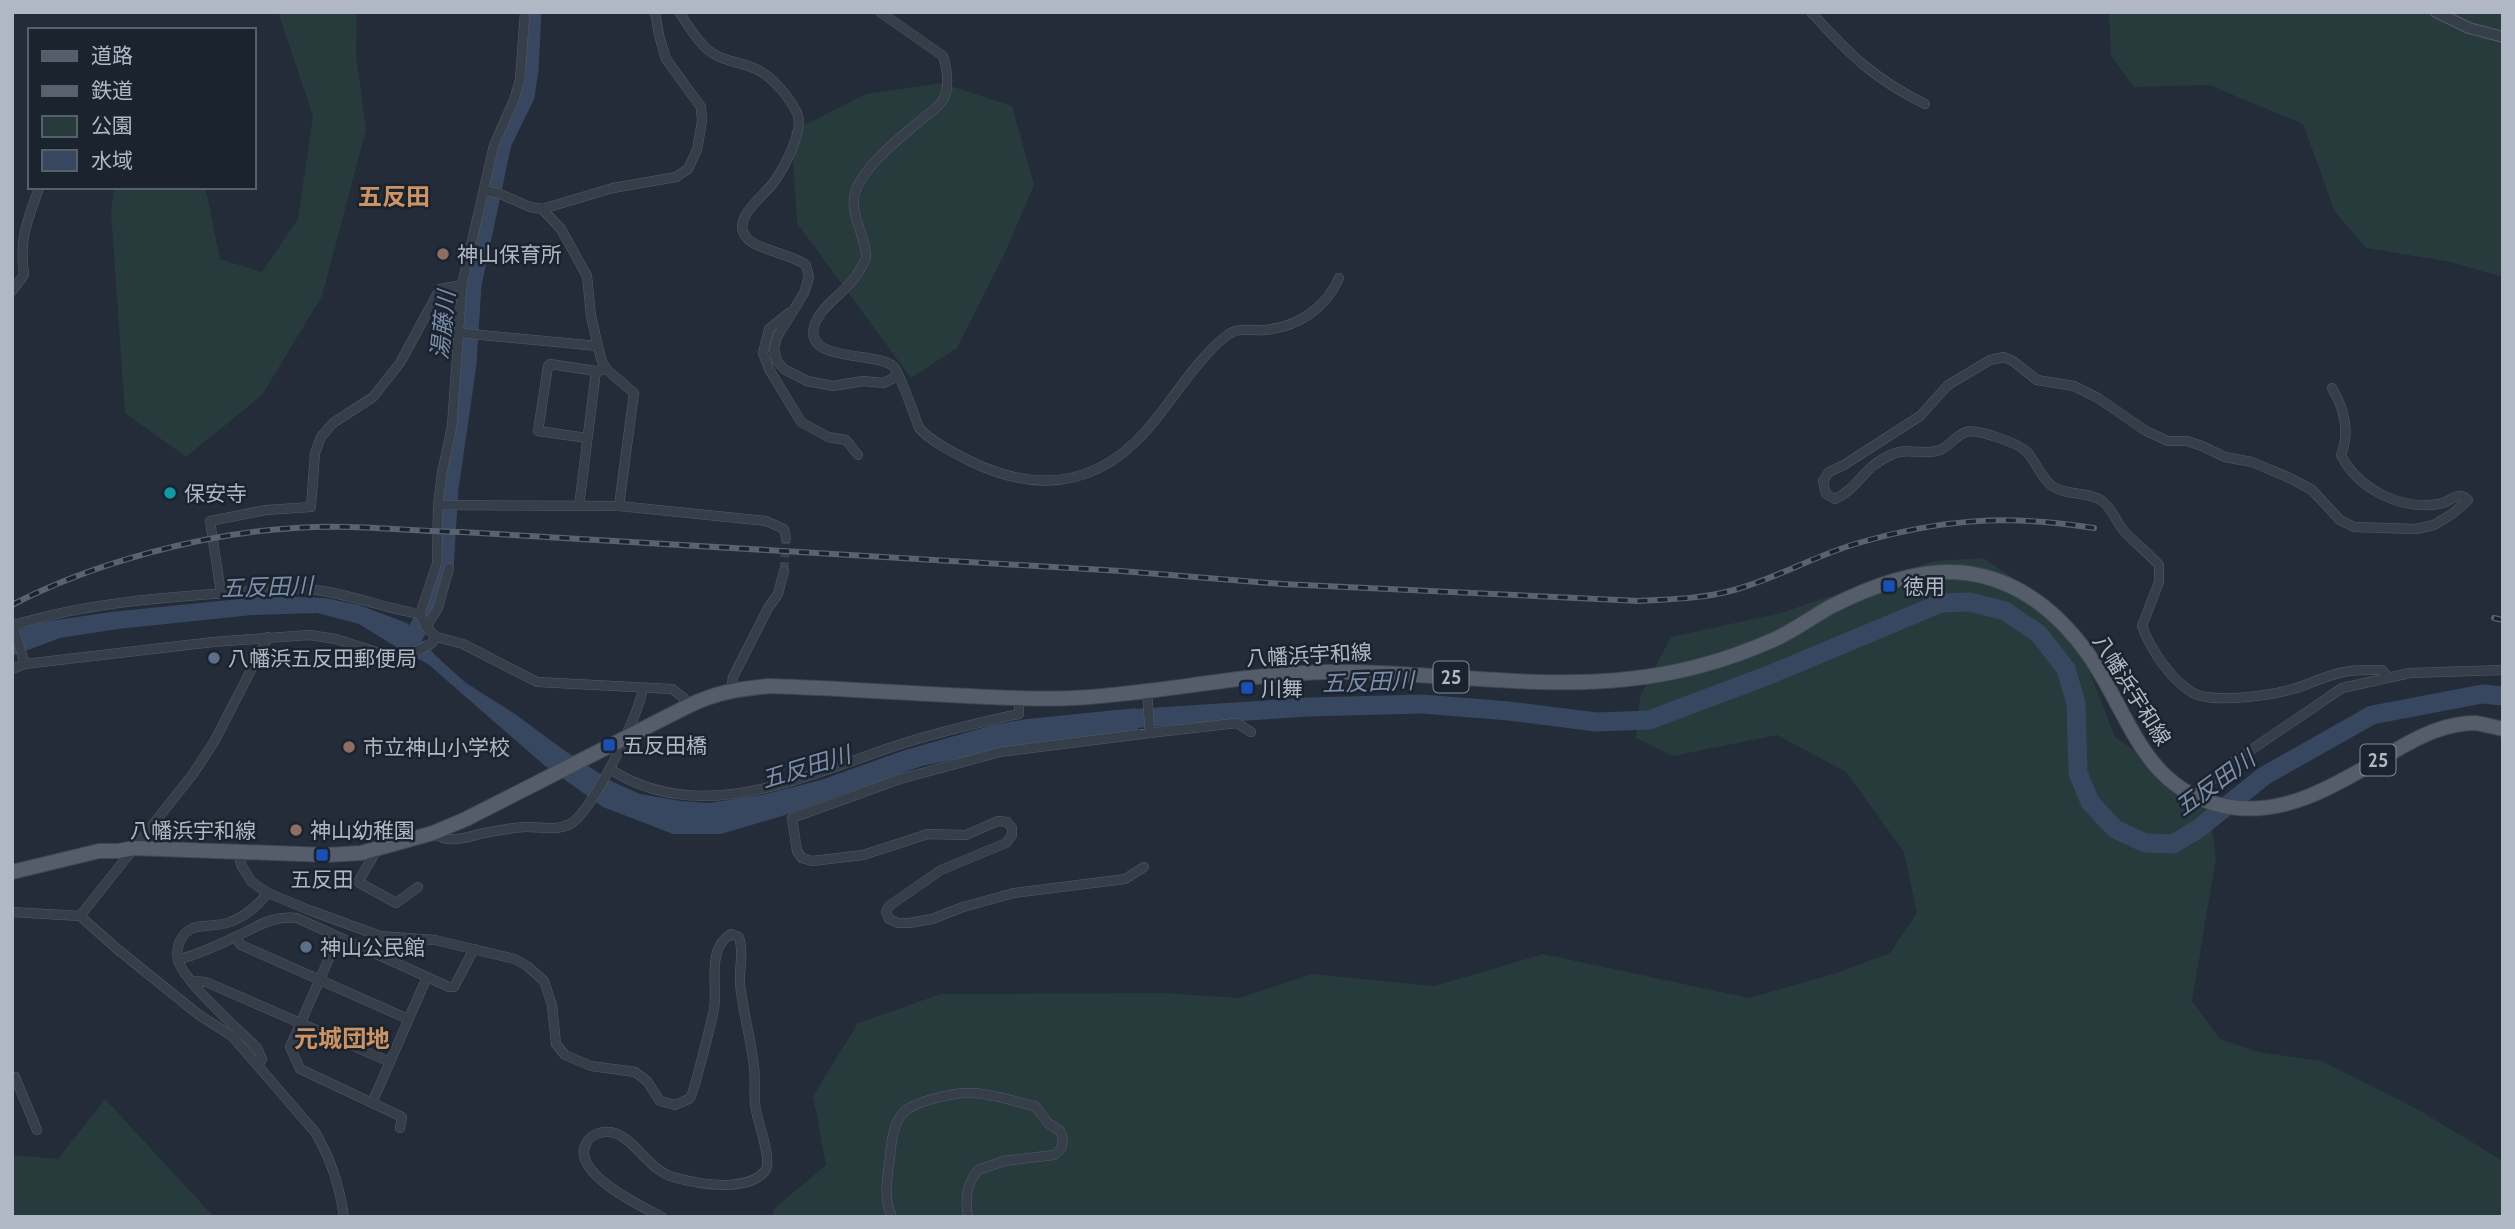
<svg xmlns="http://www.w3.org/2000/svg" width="2515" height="1229" font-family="Cabin,'Noto Sans JP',sans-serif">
<rect width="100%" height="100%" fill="#232c38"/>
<g fill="#273b3c">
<path d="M278,12H357L356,54L366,130L322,296L262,395L186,457L125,413L111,211L114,187H202L206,190L220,259L262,272L298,219L313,116Z"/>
<path d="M2109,12H2503V277L2450,262L2366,248L2335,212L2303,124L2209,85L2134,87L2111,56Z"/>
<path d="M941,83L1012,106L1034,185L1004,255L957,348L911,378L797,223L791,132L866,94Z"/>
<path d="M1983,558L2034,592L2084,658L2115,737L2208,800L2216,858L2192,1001L2220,1039L2258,1052L2322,1061L2417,1109L2503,1161V1217H771L776,1207L826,1165L813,1096L858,1023L941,994L1165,993L1239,998L1312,974L1435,986L1543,954L1749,998L1837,973L1890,953L1917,913L1904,852L1846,772L1777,735L1673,756L1636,738L1640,696L1671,637L1781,613L1934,561Z"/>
<path d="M105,1099L214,1217H12V1155L58,1159Z"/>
</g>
<path fill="#37475f" d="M267,596L325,598L359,605L407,623L436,656L466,683L515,714L561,748L611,781L640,794L681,801L708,803L762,795L821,780L905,750L993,725L1027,719L1136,708L1138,731L1032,743L922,766L782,816L721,834H673L603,807L544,765L428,664L401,650L359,624L317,613L252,615L118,629L60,638L12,656V632L36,623L111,612Z"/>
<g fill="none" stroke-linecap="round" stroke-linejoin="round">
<g stroke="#37475f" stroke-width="19">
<path d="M410,642L432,605L444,569L449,489L467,364L472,285L502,143L525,96L529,71L532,12"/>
<path d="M1112,720L1309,707L1422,704L1509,711L1596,722L1649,720L1769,675L1941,603L1970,602L2005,611L2039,634L2066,669L2076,703L2078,773L2090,802L2115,829L2145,843L2173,844L2198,829L2264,776L2372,715L2482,694L2503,696"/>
</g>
<path stroke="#38414d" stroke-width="9" stroke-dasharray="9 4.5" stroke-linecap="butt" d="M784,571L786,538"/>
<defs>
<g id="minor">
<path d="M525,12L520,80L514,100L494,145L462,285L452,426L442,473L438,505L437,563L420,614L426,627L436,637L463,644L537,682L672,689L684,698L688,706"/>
<path d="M679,12C688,25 696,40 708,50C723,62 742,62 758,70C774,78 789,97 797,113C805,129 784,168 774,182C765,195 728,220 748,239C761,251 789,253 806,265L809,277L804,293L777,337L774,349L777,361L784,369L807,381L833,386L863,381L884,383L897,376"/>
<path d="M880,12L943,56C947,69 950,84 944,98C939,108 930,112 921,120C901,137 865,165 856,190C847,213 867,236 866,258C862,266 858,275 852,281C840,296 819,308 814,327C805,363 879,351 894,367C900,374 915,417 919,428C933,443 954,453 972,462C1037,493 1096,487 1146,431C1170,404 1200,354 1229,334C1240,327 1253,331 1265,330C1298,327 1326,308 1339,278"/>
<path d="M1811,12C1849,54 1874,79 1925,104"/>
<path d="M485,191L498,193L530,207L542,209L613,188L676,177L688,169L697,150L702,121L701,107L666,59L659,35L655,12"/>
<path d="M542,209L561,229L587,276L591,316L601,359L606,369L634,393L619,506"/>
<path d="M12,291L24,275C19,238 27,222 39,188"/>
<path d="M789,313L769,329L763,353L769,369L801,422L828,437L846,440L858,455"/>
<path d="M460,333L598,346"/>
<path d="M2332,388C2344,408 2350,432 2341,455C2359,490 2401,510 2439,504C2452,502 2456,490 2468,500L2452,514L2434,525L2416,529L2354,527L2340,520L2312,490L2292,479L2252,462L2225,457L2202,446L2187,441H2168L2146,431L2098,398L2074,386L2037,380L2013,361L2004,357L1990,360L1948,385L1920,416L1844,465L1829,472L1823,481L1826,494L1835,499C1859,488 1863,466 1893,454C1908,447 1924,456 1940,450C1950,446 1956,435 1966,432C1976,428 2019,444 2026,451C2036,461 2040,477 2052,486C2066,496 2088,491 2102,501C2113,509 2116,522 2124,531C2135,543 2148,553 2159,565V582L2142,626C2151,650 2170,679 2193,693C2213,704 2271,695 2293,689C2310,684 2327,675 2344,672C2356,669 2369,670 2382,670L2387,676"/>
<path d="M587,438L538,431L548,366L550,364L596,371L606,369"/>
<path d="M438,505L619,506L766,521L784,529L786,538"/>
<path d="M579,506L596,371"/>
<path d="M221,593L210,521L266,510L311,507L315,453L321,437L333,423L373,397L400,363L440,289L462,285"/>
<path d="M12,623L25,664"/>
<path d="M14,625C86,603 165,597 241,592C266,591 292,587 316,590C352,595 385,608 420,614"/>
<path d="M426,627L438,608L449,568"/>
<path d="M12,669L25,664L213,642L309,635L336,639L392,657L404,658L432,643L436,637"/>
<path d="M731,690L733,677L768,608L778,594L784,571"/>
<path d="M1150,733L1237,723L1251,732"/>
<path d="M610,769C700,828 805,776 895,746C936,733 977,723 1019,714V698"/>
<path d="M2199,798L2205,786L2232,763L2342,688L2410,673L2503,670"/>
<path d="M433,833C452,846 469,835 490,832C502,830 515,827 527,827C541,827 557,831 570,824C592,813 640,713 643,688"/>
<path d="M237,850L242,867L252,882L268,893L309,910L380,936L435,940L515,959L527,966L544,981L552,1005L556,1044L565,1055L591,1066L635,1072L647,1081L660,1101L675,1105C679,1103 686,1101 690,1098C694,1093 712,1019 714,1009C718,984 706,949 731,934L739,937C744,952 739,968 740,984C743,1012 751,1039 754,1067C756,1081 753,1096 756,1110C758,1124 773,1160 765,1171C747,1193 697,1184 673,1177C649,1171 633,1135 610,1132C601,1131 591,1135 587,1142C568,1172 641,1206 662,1217"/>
<path d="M376,851L358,882L396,903L418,887"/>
<path d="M1144,867L1125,879L1014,893L963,907L932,919L909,923H898L889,919L886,912L889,906L941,870L1006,843L1012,835V828L1007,822L998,821L966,835L928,834L863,855L812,861L802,858L797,851L792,818L900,779L1000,752L1150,733L1147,692"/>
<path d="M12,912L80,916L116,948L199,1015L232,1036L315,1132C330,1157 340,1188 344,1217"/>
<path d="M80,916L193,774L214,742L268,637"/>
<path d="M235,937L241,945L408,1019"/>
<path d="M338,938L290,1047L300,1069L402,1117L400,1128"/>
<path d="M178,960C197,954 217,946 235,937C257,927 272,915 297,918L449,987H454L474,949"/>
<path d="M191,981L206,982L390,1062"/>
<path d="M258,1066L262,1059L257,1048C238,1029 185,983 178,960C175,948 181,933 193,928C204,924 218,927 230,922C244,917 258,905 268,893"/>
<path d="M12,1077H15L37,1130"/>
<path d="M372,1103L427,977"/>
<path d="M892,1217C883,1198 887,1178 890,1158C891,1143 893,1123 904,1112C915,1101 956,1092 971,1093C992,1093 1015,1102 1035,1106L1048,1123L1060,1131L1063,1139L1061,1149L1054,1155L1004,1161L978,1170C966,1185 965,1199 968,1217"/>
</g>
<path id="tertiary" d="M2436,12L2469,28L2503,37"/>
<path id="primary" d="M12,872L99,851H118L134,848L327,855L361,853L433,833L466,819L688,706C717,692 738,689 770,686C830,688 889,692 949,695C990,697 1031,700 1072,698C1157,694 1240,674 1326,672C1426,670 1527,690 1628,679C1677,674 1728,660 1773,640C1793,631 1811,618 1830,607C1871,586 1920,567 1966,573C2018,580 2058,612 2088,654C2131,715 2143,793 2230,807C2291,817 2344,779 2396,750C2420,736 2446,723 2475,723C2484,724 2494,727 2503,729"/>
</defs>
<use href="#minor" stroke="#545b67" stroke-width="10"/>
<use href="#tertiary" stroke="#545b67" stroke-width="12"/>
<use href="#primary" stroke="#3f4752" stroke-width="16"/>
<use href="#minor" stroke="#363e49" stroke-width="9"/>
<use href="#tertiary" stroke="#363e49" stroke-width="10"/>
<use href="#primary" stroke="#545d69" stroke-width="14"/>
<defs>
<g id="rail">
<path d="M12,605C92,563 205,533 295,528C351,524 406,531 462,532L1121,571L1282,584L1639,601C1669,599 1700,599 1730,591C1773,580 1812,557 1855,544C1940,519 2007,514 2094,528"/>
<path d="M2494,618L2503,620"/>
</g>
</defs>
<use href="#rail" stroke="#586270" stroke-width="6"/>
<use href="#rail" stroke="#1b232e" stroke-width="3.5" stroke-dasharray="10" stroke-linecap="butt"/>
</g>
<g fill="#8d6e63" stroke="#1b232e" stroke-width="2.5">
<circle cx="443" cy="254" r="7"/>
<circle cx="349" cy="747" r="7"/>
<circle cx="296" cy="830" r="7"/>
</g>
<circle fill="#0f9aa8" stroke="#1b232e" stroke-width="2.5" cx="170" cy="493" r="7"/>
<g fill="#1a4fb4" stroke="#1b232e" stroke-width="2.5">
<rect x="1882" y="579" width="14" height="14" rx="3.5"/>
<rect x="1240" y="681" width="14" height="14" rx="3.5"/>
<rect x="602" y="738" width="14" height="14" rx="3.5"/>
<rect x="315" y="848" width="14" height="14" rx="3.5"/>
</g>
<g fill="#5c6f8a" stroke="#1b232e" stroke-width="2.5">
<circle cx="214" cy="658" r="7"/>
<circle cx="306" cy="947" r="7"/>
</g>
<g text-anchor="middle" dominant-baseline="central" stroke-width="5" stroke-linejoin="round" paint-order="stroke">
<g fill="#1b232e" stroke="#848b98" stroke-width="2">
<rect x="1433.5" y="661.5" width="35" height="31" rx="5"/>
<rect x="2360.5" y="744.5" width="35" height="31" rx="5"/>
</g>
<g font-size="19" font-weight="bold" fill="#b1b8c5">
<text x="1451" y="677">25</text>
<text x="2378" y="760">25</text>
</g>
<g font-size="21" fill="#b1b8c5" stroke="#1b232e" text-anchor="start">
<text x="457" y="254">神山保育所</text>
<text x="184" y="493">保安寺</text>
<text x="1903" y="586">徳用</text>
<text x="228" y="658">八幡浜五反田郵便局</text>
<text x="1261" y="688">川舞</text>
<text x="623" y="745">五反田橋</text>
<text x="363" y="747">市立神山小学校</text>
<text x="310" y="830">神山幼稚園</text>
<text x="322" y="879" text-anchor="middle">五反田</text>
<text x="320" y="947">神山公民館</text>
</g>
<g font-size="21" fill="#b1b8c5" stroke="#1b232e">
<text transform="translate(1309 655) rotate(-3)">八幡浜宇和線</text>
<text transform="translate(2132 690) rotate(58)">八幡浜宇和線</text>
<text x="193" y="830">八幡浜宇和線</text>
</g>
<g font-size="23" font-style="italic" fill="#7a8eac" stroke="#1b232e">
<text transform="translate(443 325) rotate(-84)">湯藤川</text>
<text transform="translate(267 587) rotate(-2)">五反田川</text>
<text transform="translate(1368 682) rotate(-2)">五反田川</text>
<text transform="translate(806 767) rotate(-17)">五反田川</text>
<text transform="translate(2215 783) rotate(-36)">五反田川</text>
</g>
<g font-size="24" font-weight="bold" fill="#ce9363" stroke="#1b232e">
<text x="394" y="196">五反田</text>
<text x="342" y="1038">元城団地</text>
</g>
</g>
<rect width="2515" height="1229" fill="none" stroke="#b1b8c5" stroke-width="28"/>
<rect x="28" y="28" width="228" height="161" fill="#1b232e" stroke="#575f6a" stroke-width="2"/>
<rect x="42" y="51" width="35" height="10" fill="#545d69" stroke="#575f6a" stroke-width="2"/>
<text x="91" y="63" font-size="21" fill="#b1b8c5">道路</text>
<rect x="42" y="86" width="35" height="10" fill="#586270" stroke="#575f6a" stroke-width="2"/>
<text x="91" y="98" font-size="21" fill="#b1b8c5">鉄道</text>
<rect x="42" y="116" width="35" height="21" fill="#273b3c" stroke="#575f6a" stroke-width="2"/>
<text x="91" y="133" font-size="21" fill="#b1b8c5">公園</text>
<rect x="42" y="150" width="35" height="21" fill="#37475f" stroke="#575f6a" stroke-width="2"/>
<text x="91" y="168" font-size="21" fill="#b1b8c5">水域</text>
</svg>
